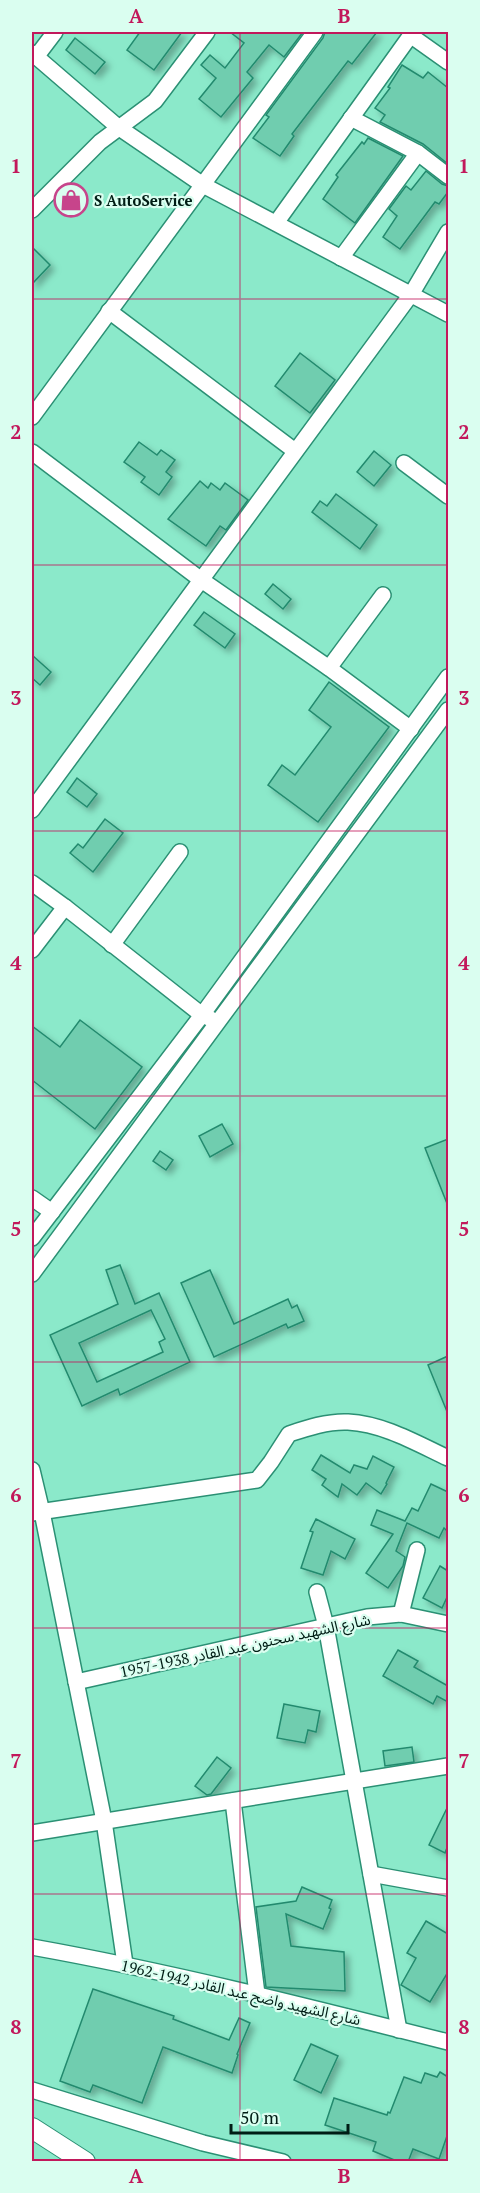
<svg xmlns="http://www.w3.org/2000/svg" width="480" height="2193" font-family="'PT Serif','Noto Sans Arabic',serif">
<defs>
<filter id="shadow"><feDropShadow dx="4.5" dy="4.5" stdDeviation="3" flood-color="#0004"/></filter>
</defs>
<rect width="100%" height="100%" fill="#8be9ca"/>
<g fill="#6fcdaf" stroke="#238a6e" stroke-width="1.5" fill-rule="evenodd" filter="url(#shadow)">
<path d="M140,32H182L154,70L127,50Z"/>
<path d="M230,32H303L284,57L269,45L247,72L253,78L221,117L199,99L216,78L201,65L210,55L225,68L244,43Z"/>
<path d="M325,32H377L352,64L348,61L292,134L294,136L280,156L253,138L269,117L266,115L323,38Z"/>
<path d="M75,38L105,62L95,74L66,50Z"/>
<path d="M402,65L423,78L428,72L448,88V164L423,144L380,122L385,115L375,108L390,88L388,87Z"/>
<path d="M368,138L403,156L355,223L323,199L338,177L336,175L362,142L364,144Z"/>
<path d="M426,171L442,184L448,186V192L439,204L435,202L400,249L383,237L397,216L389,209L406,186L411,190Z"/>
<path d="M32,247L50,265L32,284Z"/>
<path d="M300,353L335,380L310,413L275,386Z"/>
<path d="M139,442L157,455L161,450L175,460L166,472L172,477L159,495L141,482L145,477L124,462Z"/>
<path d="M374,451L391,465L374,486L357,472Z"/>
<path d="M200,481L208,488L211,483L220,490L225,483L248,500L226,530L220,526L206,546L168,519Z"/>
<path d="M336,494L377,525L360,549L312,512L320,501L327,506Z"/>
<path d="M273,584L291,599L283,609L265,594Z"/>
<path d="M204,612L235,634L225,648L194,625Z"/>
<path d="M32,655L51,672L40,685L32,678Z"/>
<path d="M329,682L389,727L318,822L268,785L282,765L295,775L331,727L309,710Z"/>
<path d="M77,778L97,794L87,807L67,792Z"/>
<path d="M105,819L123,833L93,872L70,853L78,844L83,848Z"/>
<path d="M80,1020L142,1067L95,1129L32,1080V1026L60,1047Z"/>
<path d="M222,1124L233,1144L210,1157L199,1136Z"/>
<path d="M448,1139V1206L425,1148Z"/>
<path d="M160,1151L173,1160L166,1170L153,1161Z"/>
<path d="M120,1265L135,1304L159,1293L190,1362L120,1395L118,1389L82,1406L50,1335L118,1304L106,1270ZM151,1310L165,1339L159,1342L163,1352L97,1382L79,1343Z"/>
<path d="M210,1270L234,1324L288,1299L292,1308L297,1305L304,1321L288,1328L286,1324L214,1357L181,1283Z"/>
<path d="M448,1356V1414L428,1365Z"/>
<path d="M321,1455L350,1473L354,1465L367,1469L373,1456L394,1467L386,1483L387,1484L381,1494L366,1483L357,1495L342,1484L338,1497L322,1485L326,1479L312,1470Z"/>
<path d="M431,1484L448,1492V1532L444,1528L439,1538L407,1523L396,1551L405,1557L403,1566L388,1588L366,1573L393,1534L371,1525L377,1510L405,1521L412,1508L418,1511Z"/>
<path d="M316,1519L355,1539L345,1559L331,1551L323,1575L301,1568L313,1532L310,1531Z"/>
<path d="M440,1566L448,1571V1595L442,1608L423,1598Z"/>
<path d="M398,1650L418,1661L414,1667L448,1686V1702L437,1696L433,1704L383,1676Z"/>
<path d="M284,1704L320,1711L316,1732L308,1730L305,1743L277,1738Z"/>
<path d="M412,1747L414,1762L385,1766L383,1751Z"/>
<path d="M217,1757L231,1768L211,1794L207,1795L195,1786Z"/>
<path d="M448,1806V1845L445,1853L429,1845Z"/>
<path d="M302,1887L332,1900L329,1908L331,1909L323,1929L286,1914L291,1946L344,1952L345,1991L266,1987L256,1907L296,1901Z"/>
<path d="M426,1921L448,1934V1972L430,2002L401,1985L416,1958L407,1953Z"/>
<path d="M93,1989L174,2016L173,2019L229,2040L239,2018L250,2023L237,2054L238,2055L232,2073L163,2047L142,2103L93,2085L90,2092L60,2081Z"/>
<path d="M311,2044L338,2056L321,2093L294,2080Z"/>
<path d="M440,2072L448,2077V2133L439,2159L413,2149L408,2162H399L373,2151L376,2142L325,2125L334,2098L387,2115L388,2112L390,2113L404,2077L421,2083L425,2073L437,2077Z"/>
</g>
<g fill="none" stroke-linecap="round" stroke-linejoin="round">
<defs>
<g id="minor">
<path d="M410,35L448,62"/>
<path d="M32,53L118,127L203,185L448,314"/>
<path d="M36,57L55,32"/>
<path d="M351,118L418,153L448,176"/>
<path d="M32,210L100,142L155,101L207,32"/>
<path d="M276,223L413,32"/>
<path d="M341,258L418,153"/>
<path d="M109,311L295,451"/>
<path d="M32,417L315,32"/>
<path d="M32,452L200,579L329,668L411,729"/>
<path d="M404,463L448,496"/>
<path d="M329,668L383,595"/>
<path d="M32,810L412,293L448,232"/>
<path d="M32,883L65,907L202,1015L211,1019"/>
<path d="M112,945L180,852"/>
<path d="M32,950L65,907"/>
<path d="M32,1198L52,1212"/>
<path d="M32,1238L202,1015L448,677"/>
<path d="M32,1274L448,710"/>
<path d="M32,1470L42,1512L104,1821L125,1964"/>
<path d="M32,1513L257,1480L271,1462L289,1434C307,1428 328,1421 348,1422C384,1424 416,1443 448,1458"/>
<path d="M317,1592L326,1626L399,2030"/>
<path d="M401,1614L417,1550"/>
<path d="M76,1682L367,1617L401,1614L448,1624"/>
<path d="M233,1801L257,1994"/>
<path d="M32,1833L448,1766"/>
<path d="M371,1874L448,1888"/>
<path d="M32,1947C172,1972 310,2007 448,2042"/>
<path d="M32,2090L203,2143L283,2162"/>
</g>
<path id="major" d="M32,2128L85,2162"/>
</defs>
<use href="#minor" stroke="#2b9074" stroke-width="18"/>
<use href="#major" stroke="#2b9074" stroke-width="22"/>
<use href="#minor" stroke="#fff" stroke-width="15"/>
<use href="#major" stroke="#fff" stroke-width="20"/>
</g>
<path fill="none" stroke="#c2185b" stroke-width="1.5" stroke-opacity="0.55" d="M240,32V2162M32,299H448M32,565H448M32,831H448M32,1096H448M32,1362H448M32,1628H448M32,1894H448"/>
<defs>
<symbol id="shop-ring" viewBox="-11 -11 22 22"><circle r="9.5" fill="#dafef0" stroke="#c7448b" stroke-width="1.5"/><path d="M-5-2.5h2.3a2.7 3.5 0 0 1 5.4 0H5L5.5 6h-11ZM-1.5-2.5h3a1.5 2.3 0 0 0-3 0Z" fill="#c7448b"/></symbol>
</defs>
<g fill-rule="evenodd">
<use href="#shop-ring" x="52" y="181" width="38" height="38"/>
</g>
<g text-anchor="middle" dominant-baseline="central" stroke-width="4.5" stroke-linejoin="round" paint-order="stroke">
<g font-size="15" font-weight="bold" fill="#001d15" stroke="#dafef0" text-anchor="start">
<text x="94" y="200">S AutoService</text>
</g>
<g font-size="15" fill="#001d15" stroke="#dafef0">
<text transform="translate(245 1645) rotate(-12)">شارع الشهيد سحنون عبد القادر 1938-1957</text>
<text transform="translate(241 1992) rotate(13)">شارع الشهيد واضح عبد القادر 1942-1962</text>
</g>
</g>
<rect width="480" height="2193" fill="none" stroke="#dafef0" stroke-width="66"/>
<path d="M231 2124v9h117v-9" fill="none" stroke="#001d15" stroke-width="3"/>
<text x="240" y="2124" font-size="18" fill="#001d15" stroke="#dafef0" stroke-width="4.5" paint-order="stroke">50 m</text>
<rect x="33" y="33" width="414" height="2127" fill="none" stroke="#c2185b" stroke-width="2"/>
<g font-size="20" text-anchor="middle" font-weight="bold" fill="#c2185b">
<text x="136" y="23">A</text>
<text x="344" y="23">B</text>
<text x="16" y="173">1</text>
<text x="464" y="173">1</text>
<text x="16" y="439">2</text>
<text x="464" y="439">2</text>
<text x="16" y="705">3</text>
<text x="464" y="705">3</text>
<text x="16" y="970">4</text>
<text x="464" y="970">4</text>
<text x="16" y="1236">5</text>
<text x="464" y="1236">5</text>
<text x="16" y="1502">6</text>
<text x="464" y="1502">6</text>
<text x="16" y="1768">7</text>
<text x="464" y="1768">7</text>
<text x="16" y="2034">8</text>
<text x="464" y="2034">8</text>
<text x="136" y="2183">A</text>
<text x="344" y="2183">B</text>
</g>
</svg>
